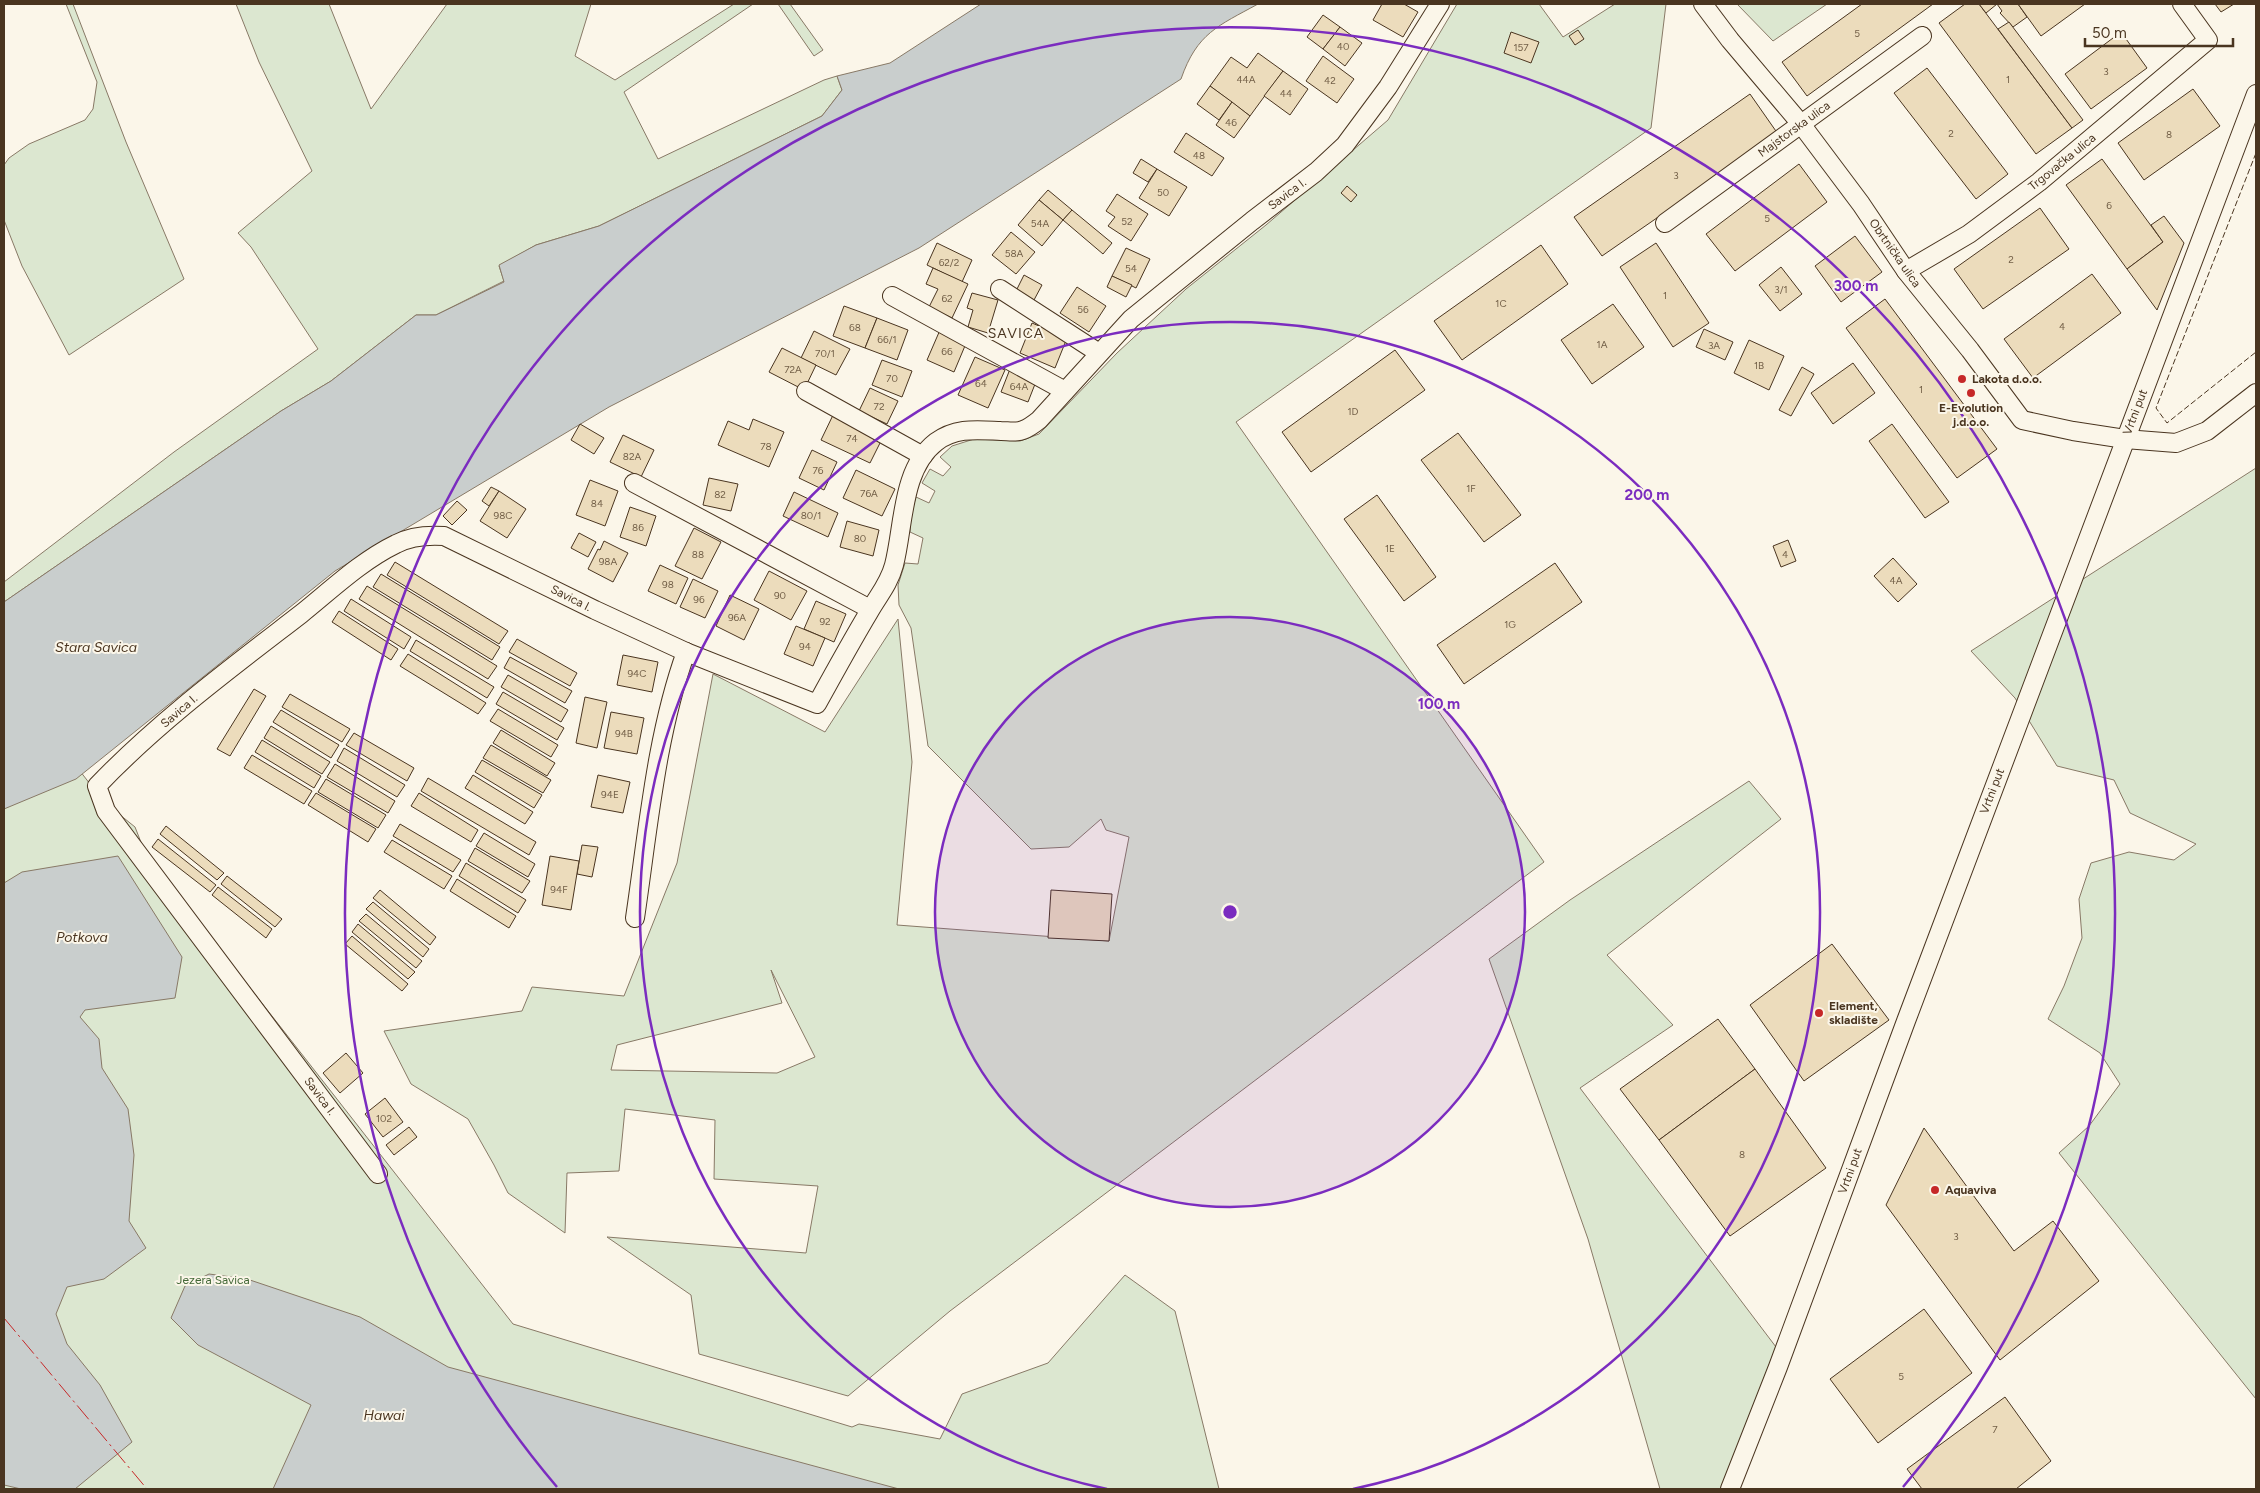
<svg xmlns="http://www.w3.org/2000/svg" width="2260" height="1493" font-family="Figtree,sans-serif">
<rect width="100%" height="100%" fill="#fbf6e9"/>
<g fill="#dce7d0" stroke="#887966" fill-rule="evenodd">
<path d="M66,4H73L126,142L184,279L69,355L22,266L4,220V165L9,158L29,144L85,120L93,109L97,82Z"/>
<path d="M236,4H329L371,109L447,4H591L575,56L615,80L734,4H753L624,92L658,159L824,80L837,76L842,90L822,116L599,226L536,245L499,266L504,281L436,315H416L331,381L281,411L4,602V582L174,452L318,349L251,247L238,233L312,171L259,62Z"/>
<path d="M778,4H790L823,50L814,56Z"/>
<path d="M1457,4H1539L1563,37L1615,4H1666L1651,128L1236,422L1544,862L950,1311L848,1396L699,1354L691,1295L607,1237L806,1253L818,1186L714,1179L715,1120L625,1109L619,1171L567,1173L565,1233L508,1193L494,1165L468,1119L411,1084L384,1031L522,1011L532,987L624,996L677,863L713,674L825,732L898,619L912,762L897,925L1109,941L1129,837L1106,830L1101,819L1069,847L1031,849L928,746L911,628L899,605L898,585L905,563L918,564L923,538L910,532L911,513L916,497L929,503L935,491L922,483L930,469L943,476L951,467L940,457L952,446L974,439L1020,441L1039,434L1117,353L1186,289L1266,225L1388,120ZM771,970L815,1057L777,1073L611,1070L617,1045L782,1003Z"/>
<path d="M1737,4H1827L1773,41Z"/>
<path d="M2256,468V1399L2059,1153L2089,1126L2120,1084L2100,1053L2048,1019L2064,986L2082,938L2079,899L2091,863L2129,852L2174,860L2196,844L2130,813L2114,780L2057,766L2015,698L1971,651Z"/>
<path d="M4,673L104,802L135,827L146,855L513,1324L852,1427L859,1424L940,1439L962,1394L1048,1363L1125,1275L1175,1311L1219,1489H4Z"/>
<path d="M1749,781L1781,819L1607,955L1673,1025L1580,1088L1776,1347L1721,1489H1660L1588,1239L1489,959L1570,900Z"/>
</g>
<g fill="#c9cecd" stroke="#887966">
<path d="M981,4H1258C1218,26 1197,33 1181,79L919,248L609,407L335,571L76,779L4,809V602L281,411L331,381L416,315H436L504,282L499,265L536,245L599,226L822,116L842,90L837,76L890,63Z"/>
<path d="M118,856L182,957L175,998L85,1010L80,1017L99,1039L102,1068L128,1109L134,1155L129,1221L146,1248L104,1279L67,1287L56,1314L67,1344L100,1385L132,1442L75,1489H21L4,1485V883L22,872Z"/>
<path d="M209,1274L247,1279L360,1317L448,1367L899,1489H273L311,1405L198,1345L171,1318L185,1286Z"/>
</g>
<g fill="#ecdcbc" stroke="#4a3520">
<path d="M1382,4H1404L1418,12L1403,37L1373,20Z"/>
<path d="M1862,4H1933L1807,96L1782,62Z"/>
<path d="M1965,4H1979L2072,128L2036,154L1939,23Z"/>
<path d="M1979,4H1997L1986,13Z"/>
<path d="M1997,4H2018L2027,17L2013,27L2000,13L2002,11Z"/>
<path d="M2018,4H2085L2041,36Z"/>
<path d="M2215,4H2234L2221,12Z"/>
<path d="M1323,15L1340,27L1323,49L1307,37Z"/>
<path d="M2009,22L2083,120L2072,128L1998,29Z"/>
<path d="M1340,27L1362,43L1345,66L1323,49Z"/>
<path d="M1578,30L1584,39L1575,45L1569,36Z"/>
<path d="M1511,32L1539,42L1531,63L1504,53Z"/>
<path d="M2121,32L2147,68L2091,109L2065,74Z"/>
<path d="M1258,53L1283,71L1250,116L1210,86L1231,57L1247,68Z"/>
<path d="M1323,56L1354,79L1337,103L1306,81Z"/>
<path d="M1927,68L2008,174L1976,199L1894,93Z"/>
<path d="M1283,71L1308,89L1290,115L1264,96Z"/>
<path d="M1210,86L1232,102L1219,120L1197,104Z"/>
<path d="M2193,89L2220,126L2144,180L2118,143Z"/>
<path d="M1750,94L1778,134L1602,256L1574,217Z"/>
<path d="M1232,102L1250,116L1234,138L1216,125Z"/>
<path d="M1186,133L1224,158L1212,176L1174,152Z"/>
<path d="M1141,159L1157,169L1148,182L1133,173Z"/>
<path d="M2102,159L2163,242L2127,269L2066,185Z"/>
<path d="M1799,164L1827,202L1735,271L1706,234Z"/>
<path d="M1157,169L1187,187L1169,216L1139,198Z"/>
<path d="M1347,186L1357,195L1351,202L1341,193Z"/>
<path d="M1048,190L1072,210L1063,220L1039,200Z"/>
<path d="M1117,194L1148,214L1131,241L1108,226L1115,217L1106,211Z"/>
<path d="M1039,200L1063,220L1042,246L1018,225Z"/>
<path d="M2040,208L2069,249L1983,309L1954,269Z"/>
<path d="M1072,210L1112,243L1103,254L1063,220Z"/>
<path d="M2164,216L2184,243L2157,310L2127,269L2163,242L2151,225Z"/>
<path d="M1011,232L1035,252L1016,274L992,255Z"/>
<path d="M1855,236L1882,272L1841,302L1815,266Z"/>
<path d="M937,243L972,260L962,282L927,265Z"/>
<path d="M1656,243L1709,323L1673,347L1620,267Z"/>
<path d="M1541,245L1568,284L1462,360L1434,321Z"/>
<path d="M1126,248L1150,259L1136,288L1112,276Z"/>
<path d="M1781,267L1802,294L1780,311L1759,285Z"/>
<path d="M933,268L968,284L952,318L929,307L938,289L926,284Z"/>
<path d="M2092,274L2121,313L2033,378L2004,339Z"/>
<path d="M1024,275L1042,285L1034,300L1016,291Z"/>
<path d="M1112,276L1132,285L1126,297L1107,287Z"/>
<path d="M1077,287L1106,306L1089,332L1060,313Z"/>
<path d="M972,293L998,300L988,333L968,327L973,310L967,308Z"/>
<path d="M1885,299L1997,449L1957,478L1846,328Z"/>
<path d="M1613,304L1644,347L1592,384L1561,340Z"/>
<path d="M844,306L877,318L865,348L833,336Z"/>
<path d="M877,318L908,330L897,360L865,348Z"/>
<path d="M1032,323L1067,338L1055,368L1020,353Z"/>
<path d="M1704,329L1733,342L1725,360L1696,347Z"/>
<path d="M940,330L967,341L954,372L927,360Z"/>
<path d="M814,331L850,349L836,375L801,358Z"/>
<path d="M1749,340L1784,356L1769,390L1734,373Z"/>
<path d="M782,348L816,365L804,390L769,372Z"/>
<path d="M1395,350L1425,390L1311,472L1282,432Z"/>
<path d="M975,357L1005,370L988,408L958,395Z"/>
<path d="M882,360L912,371L902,397L872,385Z"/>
<path d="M1853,363L1875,393L1833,424L1811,393Z"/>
<path d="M1802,367L1814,374L1791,416L1779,410Z"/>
<path d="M1010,369L1037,379L1028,402L1001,392Z"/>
<path d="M870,388L898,401L887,424L859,411Z"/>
<path d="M834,413L883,437L870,463L821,440Z"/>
<path d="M753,419L784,432L769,467L718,445L728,421L749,430Z"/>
<path d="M580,424L604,438L594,454L571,440Z"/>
<path d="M1892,424L1949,502L1925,518L1869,441Z"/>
<path d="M1458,433L1521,515L1484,542L1421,460Z"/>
<path d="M623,435L654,450L641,477L610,462Z"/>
<path d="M812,450L837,462L824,490L799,478Z"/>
<path d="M856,470L895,489L882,516L843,498Z"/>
<path d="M709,478L738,484L731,511L703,505Z"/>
<path d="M590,480L618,491L605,526L576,515Z"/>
<path d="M491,487L499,491L489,506L482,501Z"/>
<path d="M499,491L526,509L507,538L480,521Z"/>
<path d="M794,492L838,513L828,537L783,516Z"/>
<path d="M1377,495L1436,577L1404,601L1344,519Z"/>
<path d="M457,501L467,510L452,525L443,516Z"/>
<path d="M630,507L656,516L646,546L620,537Z"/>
<path d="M847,521L879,530L873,556L840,547Z"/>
<path d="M694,528L721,542L702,579L675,566Z"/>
<path d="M579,533L596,542L588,557L571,548Z"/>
<path d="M1788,540L1796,561L1781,567L1773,546Z"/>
<path d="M604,541L628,553L613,582L588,569L598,549L600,550Z"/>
<path d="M1893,558L1917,584L1898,602L1874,576Z"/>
<path d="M395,562L508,631L499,644L387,575Z"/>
<path d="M1555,563L1582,602L1464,684L1437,645Z"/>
<path d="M660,565L688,578L676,604L648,591Z"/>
<path d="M769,571L807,591L791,620L754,600Z"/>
<path d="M381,574L500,647L492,660L373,587Z"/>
<path d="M693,579L718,591L705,618L680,607Z"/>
<path d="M367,586L497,666L488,679L359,599Z"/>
<path d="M730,595L759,609L744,640L716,626Z"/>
<path d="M351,599L411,637L404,649L344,611Z"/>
<path d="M816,601L846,614L834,642L804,629Z"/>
<path d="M339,611L398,649L391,660L332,622Z"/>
<path d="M796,626L825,638L813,666L784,654Z"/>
<path d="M517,639L577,673L570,686L509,652Z"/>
<path d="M416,640L494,687L487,698L410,651Z"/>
<path d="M408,654L486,703L478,714L400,666Z"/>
<path d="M623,655L658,662L652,692L617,685Z"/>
<path d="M510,657L572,691L565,703L504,668Z"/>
<path d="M508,675L568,710L561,722L501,687Z"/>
<path d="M254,689L266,696L230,756L217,749Z"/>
<path d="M503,692L564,728L557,740L496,704Z"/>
<path d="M290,694L350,729L342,742L282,707Z"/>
<path d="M585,697L607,702L597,748L576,743Z"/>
<path d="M498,709L558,745L551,757L490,721Z"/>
<path d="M281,710L339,745L331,758L273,722Z"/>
<path d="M611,712L644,718L637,754L604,748Z"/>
<path d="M271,726L330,762L322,774L264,738Z"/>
<path d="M501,730L555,763L547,776L493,743Z"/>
<path d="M354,733L414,768L407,781L346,745Z"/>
<path d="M262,740L321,776L314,788L255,752Z"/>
<path d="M491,745L551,780L543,793L483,758Z"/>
<path d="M344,748L405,785L397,797L337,761Z"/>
<path d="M252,755L312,791L304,804L244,768Z"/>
<path d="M482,760L542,795L534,808L475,772Z"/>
<path d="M335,764L395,801L388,813L327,777Z"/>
<path d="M473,775L533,812L525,824L465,788Z"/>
<path d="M598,775L630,782L623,813L591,807Z"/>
<path d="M428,778L536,842L529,855L421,791Z"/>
<path d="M326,779L386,815L378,828L318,792Z"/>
<path d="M316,793L376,829L368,842L308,805Z"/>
<path d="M419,793L478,830L471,842L411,806Z"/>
<path d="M400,824L461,860L453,872L393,836Z"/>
<path d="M166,826L224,873L217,880L160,834Z"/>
<path d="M484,833L535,864L528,877L476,846Z"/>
<path d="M158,839L216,885L210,892L152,847Z"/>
<path d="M392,840L452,876L444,889L384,852Z"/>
<path d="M582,845L598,847L592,877L577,874Z"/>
<path d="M475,848L530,881L522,893L468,861Z"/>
<path d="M550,856L579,861L571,910L542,905Z"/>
<path d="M466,863L526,900L518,913L459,876Z"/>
<path d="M227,876L282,919L275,927L221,884Z"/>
<path d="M457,879L516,916L509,928L450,891Z"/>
<path d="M218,887L272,929L266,938L212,895Z"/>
<path d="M380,890L436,937L430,945L373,898Z"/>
<path d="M1051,890L1112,894L1109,941L1048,938Z"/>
<path d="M373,902L429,949L423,957L366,909Z"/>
<path d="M366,914L422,961L416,968L359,921Z"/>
<path d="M358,924L415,972L408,979L352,932Z"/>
<path d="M352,936L408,984L402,991L345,944Z"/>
<path d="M1832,944L1889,1020L1804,1081L1750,1005Z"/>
<path d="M1718,1019L1755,1069L1659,1140L1620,1089Z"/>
<path d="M346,1053L363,1073L340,1093L323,1073Z"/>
<path d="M1755,1069L1826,1168L1730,1236L1659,1140Z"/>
<path d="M385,1098L403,1122L383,1137L365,1114Z"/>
<path d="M409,1127L417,1137L394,1155L386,1145Z"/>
<path d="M1924,1128L2014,1251L2053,1221L2099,1281L2000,1360L1886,1205Z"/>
<path d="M1924,1309L1972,1373L1878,1443L1830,1379Z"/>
<path d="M2005,1397L2051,1461L2016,1489H1922L1907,1469Z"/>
</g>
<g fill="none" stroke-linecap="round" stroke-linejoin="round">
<defs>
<g id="street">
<path d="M1703,4L1730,40L1801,124L1861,204L1906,271L1970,350L2022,420L2073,431L2125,439L2176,443L2207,431L2256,393"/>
<path d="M1665,223L1922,36"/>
<path d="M1906,271L1969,234L2039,182L2208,40L2182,4"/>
<path d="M1000,289L1099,353"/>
<path d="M892,296L1065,391"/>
<path d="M806,391L923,456"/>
<path d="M634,483L870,609"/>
<path d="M635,918C648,831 656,735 686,652"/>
<path d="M378,1174L106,811L97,786C158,722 231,668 301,614C331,590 361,561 396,544C411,536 428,535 444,536L595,610L686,652L817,704C834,673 851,642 869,612C878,596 889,584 894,565C904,527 901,469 936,442C956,427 977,430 1001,431C1008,431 1016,433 1023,430C1029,428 1034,424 1039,420L1131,319L1252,221L1316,172L1345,145L1388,87L1440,4"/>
<path d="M1730,1489L1778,1367L1906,1021L2256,94"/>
</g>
</defs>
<use href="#street" stroke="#4a3520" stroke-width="20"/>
<use href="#street" stroke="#fbf6e9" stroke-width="18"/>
<path stroke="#4a3520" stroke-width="1" stroke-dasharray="6 2.5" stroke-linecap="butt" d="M2256,153L2156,408L2167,423L2256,352"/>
<path stroke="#c62828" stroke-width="1" stroke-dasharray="18 4 2.5 4" stroke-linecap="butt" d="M4,1318L147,1489"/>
</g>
<circle cx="1230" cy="912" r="295" fill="#7b2cbf" fill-opacity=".12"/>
<g fill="none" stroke="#7b2cbf" stroke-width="2.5">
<circle cx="1230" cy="912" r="295"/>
<path d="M1107 1489A590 590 0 1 1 1353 1489"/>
<path d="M557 1487A885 885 0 1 1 1903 1487"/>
</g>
<g fill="#c62828" stroke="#fbf6e9" stroke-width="2">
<circle cx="1962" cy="379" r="5"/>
<circle cx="1971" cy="393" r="5"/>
<circle cx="1819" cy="1013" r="5"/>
<circle cx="1935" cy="1190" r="5"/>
</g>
<g text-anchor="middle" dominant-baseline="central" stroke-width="4" stroke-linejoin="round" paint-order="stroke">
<g font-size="10" fill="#725f47">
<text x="1857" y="33">5</text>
<text x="1343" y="46">40</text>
<text x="1521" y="47">157</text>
<text x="2106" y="71">3</text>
<text x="1246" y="79">44A</text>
<text x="2008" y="79">1</text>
<text x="1330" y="80">42</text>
<text x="1286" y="93">44</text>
<text x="1231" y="122">46</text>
<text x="1951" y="133">2</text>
<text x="2169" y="134">8</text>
<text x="1199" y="155">48</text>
<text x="1676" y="175">3</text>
<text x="1163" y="192">50</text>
<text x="2109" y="205">6</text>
<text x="1767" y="218">5</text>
<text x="1127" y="221">52</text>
<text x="1040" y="223">54A</text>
<text x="1014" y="253">58A</text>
<text x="2011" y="259">2</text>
<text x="949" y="262">62/2</text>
<text x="1131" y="268">54</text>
<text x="1781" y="289">3/1</text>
<text x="1665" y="295">1</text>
<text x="947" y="298">62</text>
<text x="1501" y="303">1C</text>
<text x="1083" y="309">56</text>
<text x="2062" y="326">4</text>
<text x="855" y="327">68</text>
<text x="887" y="339">66/1</text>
<text x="1602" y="344">1A</text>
<text x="1714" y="345">3A</text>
<text x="947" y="351">66</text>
<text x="825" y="353">70/1</text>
<text x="1759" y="365">1B</text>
<text x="793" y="369">72A</text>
<text x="892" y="378">70</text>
<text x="981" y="383">64</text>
<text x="1019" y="386">64A</text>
<text x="1921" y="389">1</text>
<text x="879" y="406">72</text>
<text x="1353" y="411">1D</text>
<text x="852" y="438">74</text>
<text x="766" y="446">78</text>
<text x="632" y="456">82A</text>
<text x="818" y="470">76</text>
<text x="1471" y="488">1F</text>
<text x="869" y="493">76A</text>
<text x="720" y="494">82</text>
<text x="597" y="503">84</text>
<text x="503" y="515">98C</text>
<text x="811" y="515">80/1</text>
<text x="638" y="527">86</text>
<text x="860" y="538">80</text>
<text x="1390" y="548">1E</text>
<text x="698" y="554">88</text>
<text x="1785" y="554">4</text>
<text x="608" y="561">98A</text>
<text x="1896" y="580">4A</text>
<text x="668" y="584">98</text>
<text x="780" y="595">90</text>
<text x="699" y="599">96</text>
<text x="737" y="617">96A</text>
<text x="825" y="621">92</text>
<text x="1510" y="624">1G</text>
<text x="805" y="646">94</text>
<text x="637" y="673">94C</text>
<text x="624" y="733">94B</text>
<text x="610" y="794">94E</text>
<text x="559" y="889">94F</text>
<text x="384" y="1118">102</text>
<text x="1742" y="1154">8</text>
<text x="1956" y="1236">3</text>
<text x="1901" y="1376">5</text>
<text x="1995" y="1429">7</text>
</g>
<g font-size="12" fill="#4a3520" stroke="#fbf6e9">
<text transform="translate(1794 129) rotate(-36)">Majstorska ulica</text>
<text transform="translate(2062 162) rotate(-39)">Trgovačka ulica</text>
<text transform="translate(1287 194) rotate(-37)">Savica I.</text>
<text transform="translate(1895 253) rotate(55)">Obrtnička ulica</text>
<text transform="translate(2135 412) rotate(-69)">Vrtni put</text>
<text transform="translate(571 598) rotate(27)">Savica I.</text>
<text transform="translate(179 711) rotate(-41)">Savica I.</text>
<text transform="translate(1992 791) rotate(-69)">Vrtni put</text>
<text transform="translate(320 1096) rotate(53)">Savica I.</text>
<text transform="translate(1850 1171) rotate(-70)">Vrtni put</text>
</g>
<g font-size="12" font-weight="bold" fill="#4a3520" stroke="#fbf6e9" text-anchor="start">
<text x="1972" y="379">Lakota d.o.o.</text>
<text x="1971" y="408" text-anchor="middle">E-Evolution<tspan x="1971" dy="14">j.d.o.o.</tspan></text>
<text x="1829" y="1006">Element,<tspan x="1829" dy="14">skladište</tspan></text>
<text x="1945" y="1190">Aquaviva</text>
</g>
<g font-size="12" fill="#436837" stroke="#fbf6e9">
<text x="213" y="1280">Jezera Savica</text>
</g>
<g font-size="14" letter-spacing="1" fill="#4a3520" stroke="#fbf6e9">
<text x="1016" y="333">SAVICA</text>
</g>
<g font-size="14" font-style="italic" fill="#4a3520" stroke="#fbf6e9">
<text x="96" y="647">Stara Savica</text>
<text x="82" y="937">Potkova</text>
<text x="384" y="1415">Hawai</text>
</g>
</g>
<circle cx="1230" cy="912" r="8" fill="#7b2cbf" stroke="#fbf6e9" stroke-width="2.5"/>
<g font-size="15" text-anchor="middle" font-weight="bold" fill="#7b2cbf" stroke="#fbf6e9" stroke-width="4" stroke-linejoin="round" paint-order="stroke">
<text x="1856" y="291">300 m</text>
<text x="1647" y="500">200 m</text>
<text x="1439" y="709">100 m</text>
</g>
<rect width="2260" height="1493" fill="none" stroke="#4a3520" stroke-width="10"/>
<path d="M2085 38v8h148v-8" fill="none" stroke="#4a3520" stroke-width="2.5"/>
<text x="2092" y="38" font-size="15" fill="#4a3520" stroke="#fbf6e9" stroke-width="4" paint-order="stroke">50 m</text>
</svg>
